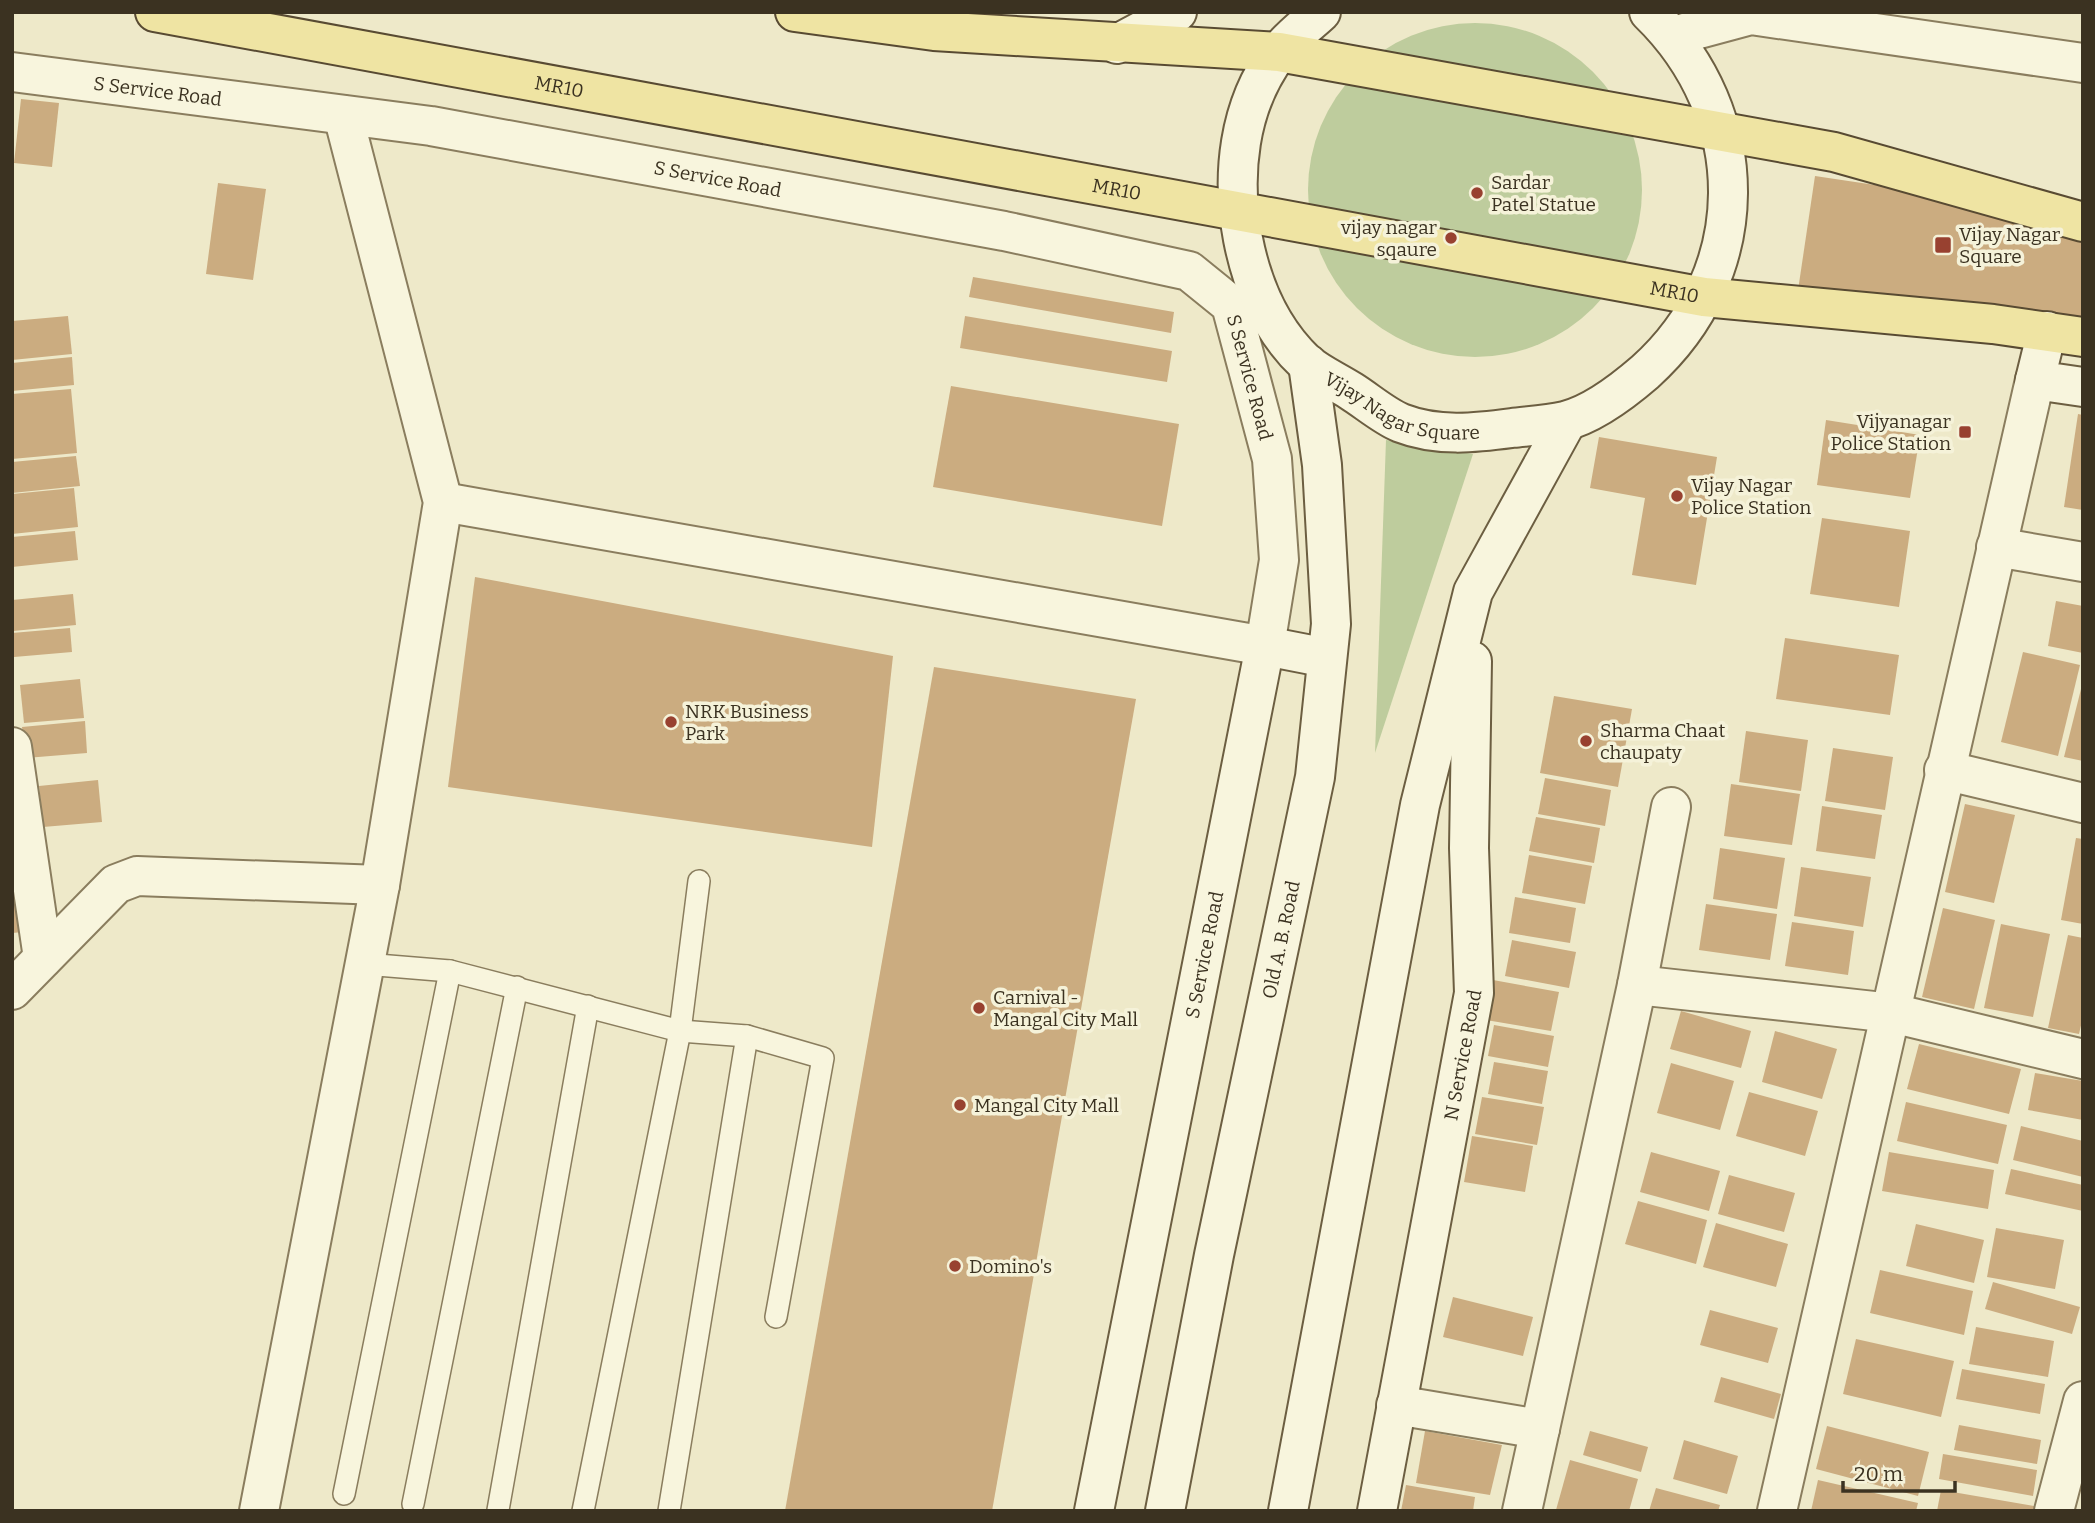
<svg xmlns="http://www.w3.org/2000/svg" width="2095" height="1523" font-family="Bitter,serif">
<rect width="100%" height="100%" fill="#eee9c9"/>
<g fill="#becc9d">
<circle cx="1475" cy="190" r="167"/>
<path d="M1386,440L1473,454L1375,753Z"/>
</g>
<g fill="#cbac80">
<path d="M21,99L59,103L52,167L14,163Z"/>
<path d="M1815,176L2083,216V340L1797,297Z"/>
<path d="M218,183L266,189L253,280L206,274Z"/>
<path d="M973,277L1174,312L1171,333L969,297Z"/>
<path d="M68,316L72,354L12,360V321Z"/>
<path d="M965,316L1172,351L1167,382L960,348Z"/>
<path d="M72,357L74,385L12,391V363Z"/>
<path d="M951,386L1179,424L1162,526L933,487Z"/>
<path d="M71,389L77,453L12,459V394Z"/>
<path d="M2078,414L2083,415V510L2064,507Z"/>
<path d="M1826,420L1920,435L1910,498L1817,485Z"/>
<path d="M1599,437L1717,457L1696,585L1632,575L1645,498L1590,488Z"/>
<path d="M76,456L80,486L12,493V462Z"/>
<path d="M74,488L78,527L12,534V494Z"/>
<path d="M1822,518L1910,531L1899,607L1810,594Z"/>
<path d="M75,531L78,560L12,567V537Z"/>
<path d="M475,577L893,656L872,847L448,787Z"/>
<path d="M73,594L76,625L13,631L12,600Z"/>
<path d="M2056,601L2083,606V653L2048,646Z"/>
<path d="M70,628L72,652L14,657L12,633Z"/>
<path d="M1785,638L1899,655L1890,715L1776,699Z"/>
<path d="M2023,652L2080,665L2058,756L2001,742Z"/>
<path d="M934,667L1136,699L992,1511H785Z"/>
<path d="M80,679L84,718L24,723L20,685Z"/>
<path d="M2083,681V761L2064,757Z"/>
<path d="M1554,696L1632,709L1618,787L1540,773Z"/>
<path d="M85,721L87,753L26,758L22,727Z"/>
<path d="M1746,731L1808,740L1801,791L1739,782Z"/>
<path d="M1833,748L1893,757L1885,810L1825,801Z"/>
<path d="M1545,778L1611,790L1605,826L1538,814Z"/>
<path d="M98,780L102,822L43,827L39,786Z"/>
<path d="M1731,784L1800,794L1792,845L1724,836Z"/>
<path d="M1965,804L2015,815L1994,903L1945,892Z"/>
<path d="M1822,806L1882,815L1875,859L1816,851Z"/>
<path d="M1536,817L1600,828L1594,863L1529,851Z"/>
<path d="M2076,838L2083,839V924L2061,920Z"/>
<path d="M12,842L24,932L12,933Z"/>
<path d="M1720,848L1785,858L1777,909L1713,899Z"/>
<path d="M1529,855L1592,866L1585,904L1522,893Z"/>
<path d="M1801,867L1871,877L1863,927L1794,916Z"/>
<path d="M1515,897L1576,908L1570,943L1509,933Z"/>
<path d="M1706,904L1777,914L1770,960L1699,950Z"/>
<path d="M1943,908L1995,920L1974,1009L1922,997Z"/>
<path d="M1792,922L1854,931L1848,975L1785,966Z"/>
<path d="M2001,924L2050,934L2033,1017L1984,1008Z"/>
<path d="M2068,935L2083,938V1017L2079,1034L2048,1028Z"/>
<path d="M1512,940L1576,952L1569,988L1505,976Z"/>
<path d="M1493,980L1559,992L1551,1031L1486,1020Z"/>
<path d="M1681,1011L1751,1031L1741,1068L1670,1049Z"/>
<path d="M1494,1025L1554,1036L1548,1067L1488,1056Z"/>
<path d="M1775,1031L1837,1049L1822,1099L1762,1082Z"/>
<path d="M1919,1044L2021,1069L2009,1114L1907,1089Z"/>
<path d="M1494,1062L1548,1071L1542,1104L1488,1094Z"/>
<path d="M1671,1063L1734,1081L1720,1130L1657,1113Z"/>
<path d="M2035,1073L2083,1081V1120L2028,1110Z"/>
<path d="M1749,1092L1818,1111L1805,1156L1736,1136Z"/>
<path d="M1482,1097L1544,1107L1537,1145L1475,1134Z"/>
<path d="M1906,1102L2007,1125L1998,1164L1897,1141Z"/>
<path d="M2021,1126L2083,1141V1177L2013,1160Z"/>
<path d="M1472,1136L1533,1146L1525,1192L1464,1182Z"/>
<path d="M1651,1152L1720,1171L1709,1211L1640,1192Z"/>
<path d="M1889,1152L1994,1170L1988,1209L1882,1191Z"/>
<path d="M2011,1169L2083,1185V1211L2005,1194Z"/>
<path d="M1729,1175L1795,1193L1784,1232L1718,1214Z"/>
<path d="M1638,1201L1707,1220L1696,1264L1625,1244Z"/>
<path d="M1716,1223L1788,1244L1776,1287L1703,1267Z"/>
<path d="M1916,1224L1984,1240L1974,1283L1906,1266Z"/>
<path d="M1996,1228L2064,1240L2055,1289L1987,1277Z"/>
<path d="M1880,1270L1973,1291L1964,1335L1870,1313Z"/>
<path d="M1993,1282L2080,1307L2072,1334L1985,1309Z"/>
<path d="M1453,1297L1533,1317L1523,1356L1443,1337Z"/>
<path d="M1710,1310L1778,1328L1768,1363L1700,1345Z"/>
<path d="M1976,1327L2054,1341L2048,1377L1969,1364Z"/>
<path d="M1856,1339L1954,1361L1941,1417L1843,1394Z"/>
<path d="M1962,1369L2045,1384L2040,1414L1956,1399Z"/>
<path d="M1721,1377L1781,1394L1774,1419L1714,1402Z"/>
<path d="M1959,1425L2041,1440L2037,1464L1954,1450Z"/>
<path d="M1827,1426L1929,1452L1918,1496L1816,1469Z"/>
<path d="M1425,1431L1502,1445L1490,1495L1416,1483Z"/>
<path d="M1590,1431L1648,1447L1641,1472L1583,1455Z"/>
<path d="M1684,1440L1738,1456L1727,1494L1673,1479Z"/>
<path d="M1943,1454L2037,1470L2033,1496L1939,1479Z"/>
<path d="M1570,1460L1638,1479L1629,1511L1556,1510Z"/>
<path d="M1818,1480L1918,1503L1916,1511H1811Z"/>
<path d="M1406,1485L1475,1497L1473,1511H1401Z"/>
<path d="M1656,1488L1720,1505L1718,1511H1649Z"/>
<path d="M1941,1490L2040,1507L2039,1511H1937Z"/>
</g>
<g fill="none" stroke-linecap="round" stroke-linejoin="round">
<defs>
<g id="lane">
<path d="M365,964L450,971L680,1031L747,1036L823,1058L776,1317"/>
<path d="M344,1494L450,971"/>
<path d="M413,1504L517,987"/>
<path d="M498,1510L588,1006"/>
<path d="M583,1511L680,1031L699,881"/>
<path d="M669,1511L747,1036"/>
</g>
<g id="street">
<path d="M1673,36L1751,15L2083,63"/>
<path id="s1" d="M12,72L431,126L1004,231L1189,271L1231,305L1272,459L1279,560L1265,646L443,502"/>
<path d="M1996,547L2083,562"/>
<path d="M12,747L43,958"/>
<path d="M1944,770L2083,803"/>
<path d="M1637,985L1892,1013L2083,1059"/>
<path d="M12,990L116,884L137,876L380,885"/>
<path d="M1396,1405L1540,1429"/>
<path d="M259,1511L380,885L443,502L343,115"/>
<path d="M1522,1511L1637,985L1671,807"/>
<path d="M1777,1511L2035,380"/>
<path d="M2054,1511L2083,1401"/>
</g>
<g id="secondary">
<path id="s2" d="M1321,12C1307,25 1289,38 1278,53C1238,106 1231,176 1243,239C1252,285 1271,330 1306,363C1319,374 1337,382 1351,391C1367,401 1384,416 1401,423C1437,437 1475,433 1512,428C1529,426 1548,425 1565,421C1593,414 1623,391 1645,372C1755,273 1755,115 1649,12"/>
<path d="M1117,44L1177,12"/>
<path d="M2047,331L2035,380L2083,387"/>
<path id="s3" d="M1094,1511L1265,646L1327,658"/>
<path id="s4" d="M1165,1511L1214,1255L1315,777L1331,624L1322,465L1308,364"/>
<path d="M1288,1511L1420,805L1473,592L1567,421"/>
<path id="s5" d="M1377,1511L1474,993L1469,848L1472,661"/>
</g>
<g id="primary">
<path id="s6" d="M155,12L1704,297L1993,324L2083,337"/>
<path d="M795,12L934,31L1279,52L1834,152L2083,222"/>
</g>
</defs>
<use href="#lane" stroke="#8a7d5e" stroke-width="24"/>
<use href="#street" stroke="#8a7d5e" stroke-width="42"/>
<use href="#secondary" stroke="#6c5e41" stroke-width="42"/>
<use href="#primary" stroke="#584a32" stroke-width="42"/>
<use href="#lane" stroke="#f8f5dd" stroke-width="21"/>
<use href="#street" stroke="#f8f5dd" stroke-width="38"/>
<use href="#secondary" stroke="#f8f5dd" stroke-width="38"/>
<use href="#primary" stroke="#efe4a3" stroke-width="38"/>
</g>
<g fill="#984130" stroke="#f5f2d9" stroke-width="2.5">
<circle cx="1477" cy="193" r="7"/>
<circle cx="1451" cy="238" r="7"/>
<rect x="1934" y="236" width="18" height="18" rx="3.5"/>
<rect x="1958" y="425" width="14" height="14" rx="3.5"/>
<circle cx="1677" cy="496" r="7"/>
<circle cx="671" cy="722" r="7"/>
<circle cx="1586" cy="741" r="7"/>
<circle cx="979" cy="1008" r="7"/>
<circle cx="960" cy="1105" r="7"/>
<circle cx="955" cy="1266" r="7"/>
</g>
<g text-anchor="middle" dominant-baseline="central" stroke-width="7" stroke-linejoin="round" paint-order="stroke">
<g font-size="19" fill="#3b3221" stroke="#f5f2d9">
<text stroke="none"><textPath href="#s6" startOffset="411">MR10</textPath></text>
<text stroke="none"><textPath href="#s1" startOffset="147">S Service Road</textPath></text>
<text stroke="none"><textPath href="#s1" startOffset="714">S Service Road</textPath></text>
<text stroke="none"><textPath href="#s6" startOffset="978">MR10</textPath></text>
<text stroke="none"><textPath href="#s6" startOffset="1545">MR10</textPath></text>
<text stroke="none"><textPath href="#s1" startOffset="1323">S Service Road</textPath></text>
<text stroke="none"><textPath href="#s2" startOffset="504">Vijay Nagar Square</textPath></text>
<text stroke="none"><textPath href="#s4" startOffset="583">Old A. B. Road</textPath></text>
<text stroke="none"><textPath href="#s3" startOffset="567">S Service Road</textPath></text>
<text stroke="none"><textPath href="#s5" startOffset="464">N Service Road</textPath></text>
</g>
<g font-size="19" fill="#3b3221" stroke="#f5f2d9" text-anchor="start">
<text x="1491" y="182">Sardar<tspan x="1491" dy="22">Patel Statue</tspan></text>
<text x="1437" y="227" text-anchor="end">vijay nagar<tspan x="1437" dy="22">sqaure</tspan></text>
<text x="1959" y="234">Vijay Nagar<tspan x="1959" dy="22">Square</tspan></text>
<text x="1951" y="421" text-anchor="end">Vijyanagar<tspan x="1951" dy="22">Police Station</tspan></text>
<text x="1691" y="485">Vijay Nagar<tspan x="1691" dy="22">Police Station</tspan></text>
<text x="685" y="711">NRK Business<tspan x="685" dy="22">Park</tspan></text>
<text x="1600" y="730">Sharma Chaat<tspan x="1600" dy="22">chaupaty</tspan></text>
<text x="993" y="997">Carnival -<tspan x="993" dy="22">Mangal City Mall</tspan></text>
<text x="974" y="1105">Mangal City Mall</text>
<text x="969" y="1266">Domino's</text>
</g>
</g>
<rect width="2095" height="1523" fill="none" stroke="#3b3221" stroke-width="28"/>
<path d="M1843 1481v10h112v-10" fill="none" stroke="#3b3221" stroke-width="3.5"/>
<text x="1854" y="1481" font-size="21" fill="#3b3221" stroke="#f5f2d9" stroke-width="5" paint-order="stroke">20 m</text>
</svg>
